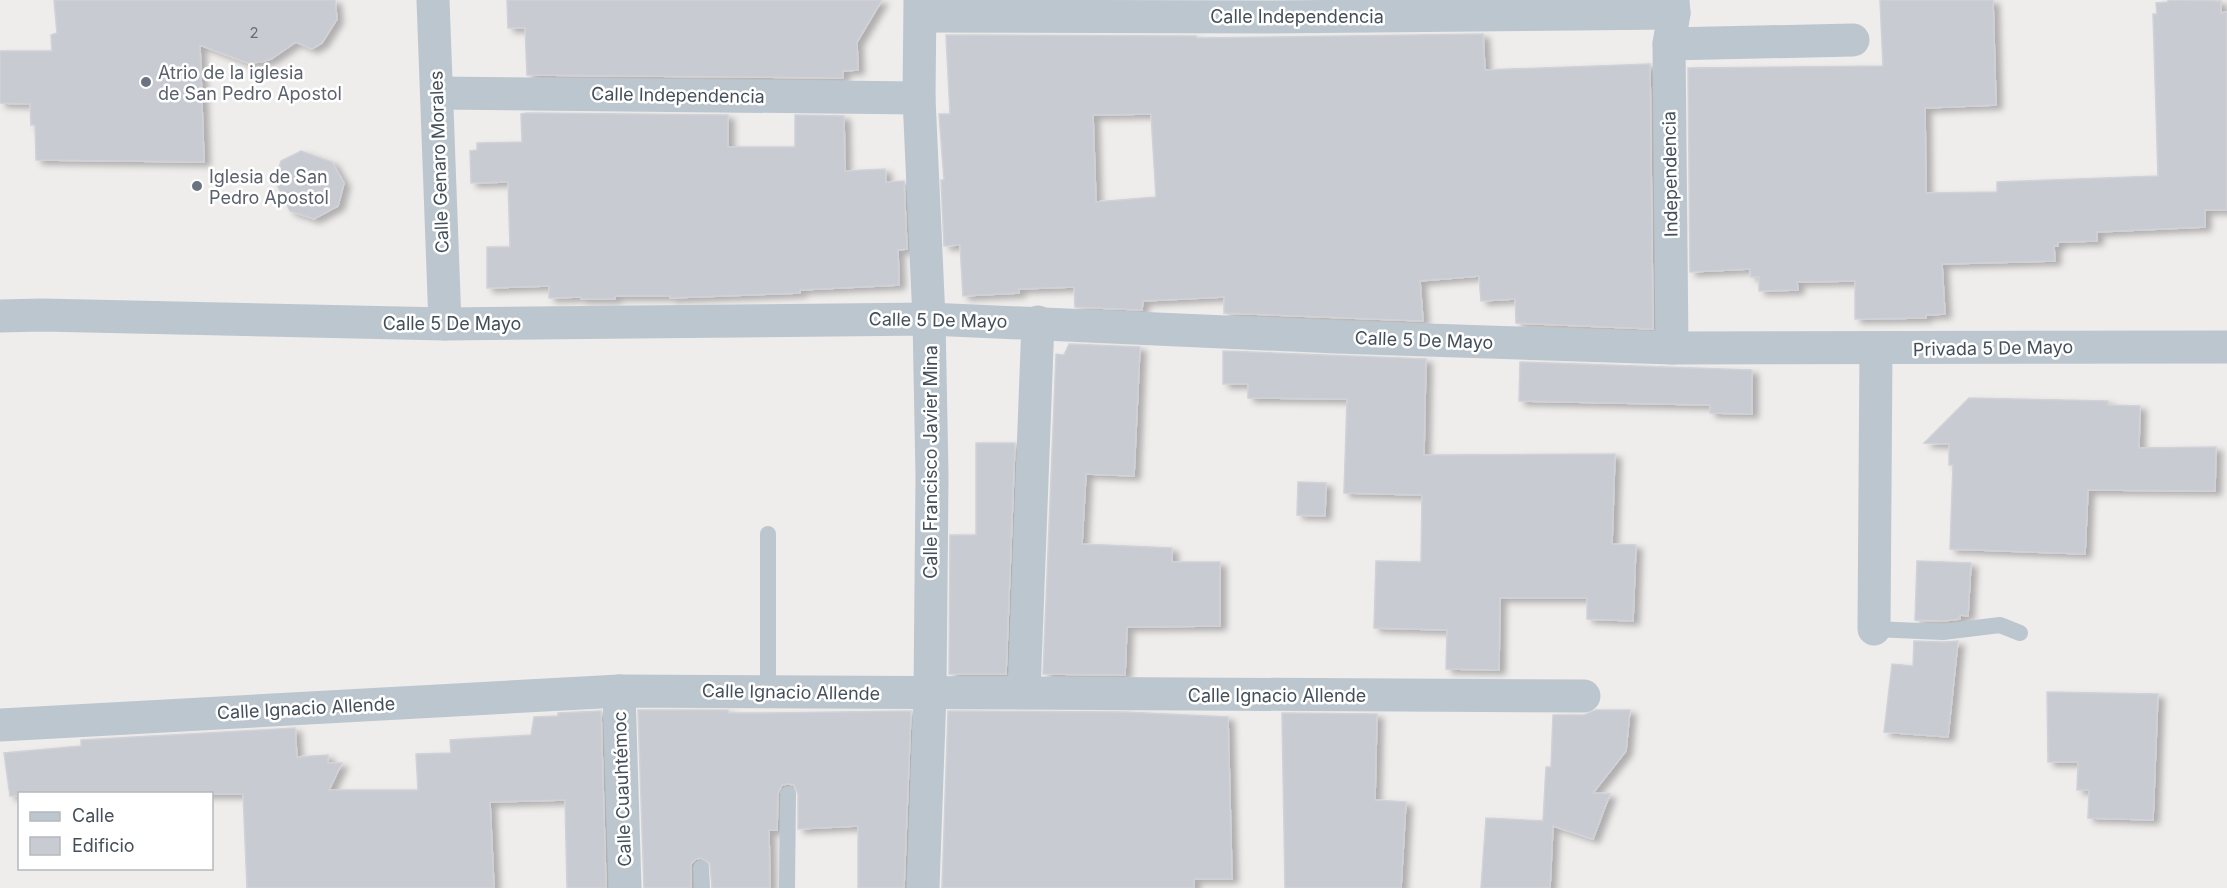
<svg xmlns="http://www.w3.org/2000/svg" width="2227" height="888" font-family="Inter,sans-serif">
<defs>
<filter id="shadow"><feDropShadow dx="6" dy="4" stdDeviation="3" flood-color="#0004"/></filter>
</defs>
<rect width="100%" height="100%" fill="#efecec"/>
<g fill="#c8cbd1" stroke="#d0d2d8" stroke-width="1.5" fill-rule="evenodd" filter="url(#shadow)">
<path d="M54,0H335L337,19L322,43L312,49L296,42L271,59L261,62L248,63L200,45L204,162L36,160L35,125H31L30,104L0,103V51H52L51,35L57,33Z"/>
<path d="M507,0H882L857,42L858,70L843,71V78L527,75L525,28H508Z"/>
<path d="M1880,0H1993L1996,105L1925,108L1926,193L1997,192V182L2158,176L2153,14H2157L2156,3L2168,2V0L2221,1V13L2227,12V210H2205V227L2097,232V241L2058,242V246H2054L2055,261L1942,264L1945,314L1926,315V318L1855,319V281L1797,282L1798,290L1759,291V277H1751L1750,269L1690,272L1688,68L1883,66Z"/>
<path d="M1483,34L1485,70L1650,64L1653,329L1516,323L1515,299L1481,301L1479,276L1420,281L1423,321L1224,313V297L1143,301L1142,310L1075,307L1074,287L1019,289V293L963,296L960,245L944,246L941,180H944L939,114H950L946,35L1196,36L1197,38ZM1151,114L1156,197L1096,202L1093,115Z"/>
<path d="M527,113L728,115V147H795V115L844,116L845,171L885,169L886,182L904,181L907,249L898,250L899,285L800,290V293L670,298V296H615V299H581V297L549,298V286L487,288V247H510L508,182L471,183L470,151L477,150V143L522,142L521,114Z"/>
<path d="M301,151L332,162L344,183L338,206L314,219L290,211L275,181L281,161Z"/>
<path d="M1069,344L1140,347L1134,476L1086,474L1082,544L1172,548V562H1220V626L1127,627L1125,675L1043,674L1056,354L1064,355Z"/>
<path d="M1223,351L1426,359L1424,455L1615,454L1612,544L1636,545L1633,621L1587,619V598H1500L1499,670L1446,669L1447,630L1374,628L1376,561L1421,562L1422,495L1344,493L1347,399L1248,398V384H1223Z"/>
<path d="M1520,362L1752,370V414L1710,413V405L1519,401Z"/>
<path d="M1969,398L2108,401V405L2140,406L2139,448L2216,447L2215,491L2088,490L2085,554L1950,549L1953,465H1949V444L1924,443Z"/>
<path d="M976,443H1015L1006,674H949L950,535H976Z"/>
<path d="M1298,482L1326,483L1325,516L1297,515Z"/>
<path d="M1917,561L1971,563L1968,616L1960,615V619L1943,621L1915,620Z"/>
<path d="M1914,641L1943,642L1958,641L1948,737L1884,732L1892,664L1913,666Z"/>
<path d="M2047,692L2158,694L2153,820L2088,818L2089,790H2077L2078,762H2048Z"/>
<path d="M638,710H728V713H767L911,711L904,888H858V826L798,829V794L794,785L788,784L782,785L778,793L777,830H769L770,888H712L710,863L701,858L696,859L691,864V888H644Z"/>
<path d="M1596,710H1630L1626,751L1593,793L1610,794L1593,839L1553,826L1550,888H1481L1486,818L1543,821L1546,767H1551L1553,715H1584Z"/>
<path d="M601,711L606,888H567L565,800L490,802L494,888H247L243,794H20V796H10L4,753L81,746V740L295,728L297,757L328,755V763H342L329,790H418L416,754L451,753L450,740L531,735L534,717L558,716V713Z"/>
<path d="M948,711L1125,712L1228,717L1232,879H1194V888H942Z"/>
<path d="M1282,713L1377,714L1375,800L1406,802L1401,888H1285Z"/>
</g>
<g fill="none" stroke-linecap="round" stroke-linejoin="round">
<g stroke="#bcc6cf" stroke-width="16">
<path d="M768,534V691"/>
<path d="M1874,629L1943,632L2000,625L2020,633"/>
<path d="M701,868L702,888"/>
<path d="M787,888L788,794"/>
</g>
<g stroke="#bcc6cf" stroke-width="33">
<path d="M433,0L445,324"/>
<path d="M920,0L919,98L929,319L932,476L930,693L923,888"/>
<path d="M921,16L1272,17L1674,13"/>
<path d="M1669,44L1853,40"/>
<path d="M437,93L919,98"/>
<path d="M0,316L42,315L445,324L929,319L1337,337L1672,348L2227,347"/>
<path d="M1672,348L1669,44L1674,13L1673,0"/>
<path d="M1874,629L1876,349"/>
<path d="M619,691L625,888"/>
<path d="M1024,692L1038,322"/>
<path d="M0,725L619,691L1584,696"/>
</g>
</g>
<g fill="#6b7280" stroke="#fff" stroke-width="2">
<circle cx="146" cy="82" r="6"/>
<circle cx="197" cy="186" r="6"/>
</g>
<g text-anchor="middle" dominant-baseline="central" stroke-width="5" stroke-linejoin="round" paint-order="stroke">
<g font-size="15" fill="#656e78">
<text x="254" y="32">2</text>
</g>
<g font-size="18" fill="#444f5a" stroke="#fff">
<text x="1297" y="16">Calle Independencia</text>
<text transform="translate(678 95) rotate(1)">Calle Independencia</text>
<text transform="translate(439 162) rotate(-92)">Calle Genaro Morales</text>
<text transform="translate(1670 174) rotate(-91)">Independencia</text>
<text transform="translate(938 320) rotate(1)">Calle 5 De Mayo</text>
<text x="452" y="323">Calle 5 De Mayo</text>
<text transform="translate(1424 340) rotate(2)">Calle 5 De Mayo</text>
<text transform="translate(1993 348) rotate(-1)">Privada 5 De Mayo</text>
<text transform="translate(930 462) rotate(-90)">Calle Francisco Javier Mina</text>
<text transform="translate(791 692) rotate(1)">Calle Ignacio Allende</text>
<text x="1277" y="695">Calle Ignacio Allende</text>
<text transform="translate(306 708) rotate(-3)">Calle Ignacio Allende</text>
<text transform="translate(622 789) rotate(-92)">Calle Cuauhtémoc</text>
</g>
<g font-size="18" fill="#5b616d" stroke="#fff" text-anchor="start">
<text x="158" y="72">Atrio de la iglesia<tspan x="158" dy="21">de San Pedro Apostol</tspan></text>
<text x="209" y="176">Iglesia de San<tspan x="209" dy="21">Pedro Apostol</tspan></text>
</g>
</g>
<rect x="18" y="792" width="195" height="78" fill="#ffffff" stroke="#b4b9bd" stroke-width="1.5"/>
<rect x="30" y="812" width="30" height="9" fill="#bcc6cf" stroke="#b4b9bd" stroke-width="1.5"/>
<text x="72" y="822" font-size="18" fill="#444f5a">Calle</text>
<rect x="30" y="837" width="30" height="18" fill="#c8cbd1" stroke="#b4b9bd" stroke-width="1.5"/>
<text x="72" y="852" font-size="18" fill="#444f5a">Edificio</text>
</svg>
